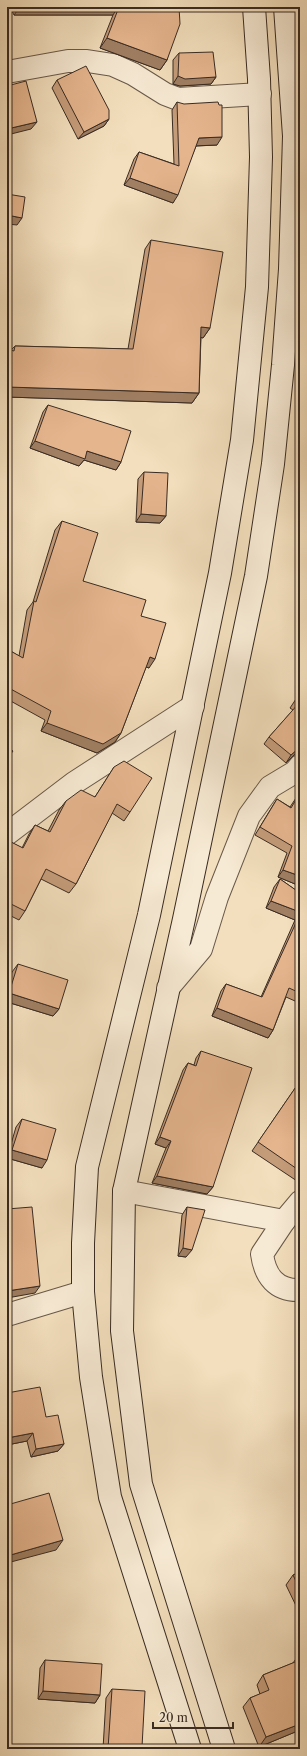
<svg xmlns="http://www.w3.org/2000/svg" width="307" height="1756" font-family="'Libre Caslon Text',serif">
<rect width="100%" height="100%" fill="#f3dfbd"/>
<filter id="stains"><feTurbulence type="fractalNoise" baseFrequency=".005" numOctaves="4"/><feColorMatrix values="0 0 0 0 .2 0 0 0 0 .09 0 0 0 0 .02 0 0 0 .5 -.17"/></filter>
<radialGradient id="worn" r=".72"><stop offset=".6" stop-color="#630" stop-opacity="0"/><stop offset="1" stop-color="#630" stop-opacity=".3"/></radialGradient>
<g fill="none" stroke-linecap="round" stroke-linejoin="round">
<defs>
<g id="street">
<path d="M7,72L68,61H87L113,65L133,74L165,94L178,99L260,94"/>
<path d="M7,834L74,783L193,706"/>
<path d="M168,988L201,949L217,897L249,816L270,787L295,772L300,766"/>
<path d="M124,1191L284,1221"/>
<path d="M300,1202L284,1221L262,1254C265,1276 276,1291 300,1290"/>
<path d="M7,1315L83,1292"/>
</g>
<g id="secondary">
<path d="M190,1749L110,1497L91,1377L83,1292V1243L87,1167L149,915L220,573L242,440L257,287L261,157L259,79L254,7"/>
<path d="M224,1749L141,1484L122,1331L124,1191L184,919L256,576L273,464L283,365L290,269L294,136L285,7"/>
</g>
</defs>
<use href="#street" stroke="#685849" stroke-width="24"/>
<use href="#secondary" stroke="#392b22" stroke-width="24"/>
<use href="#street" stroke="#f7ead4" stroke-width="22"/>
<use href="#secondary" stroke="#f7ead4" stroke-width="22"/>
</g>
<g fill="#c59c7a" stroke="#392b22">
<path d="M10,7H179L167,60L160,70L100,48L113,15H14Z"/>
<path d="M179,53L216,77L211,84L180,86L173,84V60Z"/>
<path d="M57,80L109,119L104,126L78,139L52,88Z"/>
<path d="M177,102L217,145L196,146L173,203L124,185L134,159L139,152L174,164L172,110Z"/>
<path d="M151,240L210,328L203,338L201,337L199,393L192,403L7,397V349L11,350L15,346L128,349L145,249Z"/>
<path d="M48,405L121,462L116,470L84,460L79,466L30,448L43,412Z"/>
<path d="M144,472L166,516L160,523L136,522L138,479Z"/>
<path d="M62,521L83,581L141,616L149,668L146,667L121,733L115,742L97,753L41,731L45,720L7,699V649L19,656L27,610L33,602L55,530Z"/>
<path d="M300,693V755L295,754L286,763L264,744L269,737L293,710L290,708Z"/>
<path d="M114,767L130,812L124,821L112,813L76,884L69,893L41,879L25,911L19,920L7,914V840L22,848L29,834L35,825L48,831L59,810L66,801L95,797Z"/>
<path d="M300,792V886L278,877L287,853L255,835L272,807L277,799L290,807Z"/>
<path d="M280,879L300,893V994L295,1001L286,997L273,1030L268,1038L212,1016L221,991L226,984L261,997L295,920L266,908L274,887Z"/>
<path d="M18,964L59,1009L53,1016L7,1002V989L12,972Z"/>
<path d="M201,1051L213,1187L207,1194L152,1183L166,1148L155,1144L183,1070L188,1063L194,1065L196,1058Z"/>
<path d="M300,1081V1183L252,1151Z"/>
<path d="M22,1119L42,1168L7,1158L16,1127Z"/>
<path d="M187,1207L186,1257L178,1256L182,1215Z"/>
<path d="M7,1393L46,1417L64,1444L58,1451L31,1457L27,1441L7,1445Z"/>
<path d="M300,1572V1614L286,1585L293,1575Z"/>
<path d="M300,1621V1632L296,1628Z"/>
<path d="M300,1653V1730L259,1747L243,1707L250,1698L260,1694L257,1685L263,1675L293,1663Z"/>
<path d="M45,1660L100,1695L95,1703L38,1699L40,1668Z"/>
<path d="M112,1689L142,1747L149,1749H103L106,1698Z"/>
</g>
<g fill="#a07f63" stroke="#392b22">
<path d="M20,7H118L113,15H14Z"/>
<path d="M107,38L167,60L160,70L100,48Z"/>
<path d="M178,76L216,77L211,84L180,86L173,84Z"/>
<path d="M109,119L104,126L78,139L84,132Z"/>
<path d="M37,122L31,129L7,135V129Z"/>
<path d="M222,137L217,145L193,146L199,138Z"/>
<path d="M130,178L178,195L173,203L124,185Z"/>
<path d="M7,215L22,218L17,225L7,224Z"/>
<path d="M201,327L210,328L203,338L195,336Z"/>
<path d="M7,387L199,393L192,403L7,397Z"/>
<path d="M35,441L87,451L121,462L116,470L84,460L79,466L30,448Z"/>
<path d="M141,514L166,516L160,523L136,522Z"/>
<path d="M150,657L155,659L149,668L144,666Z"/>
<path d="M47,723L121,733L115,742L97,753L41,731Z"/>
<path d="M300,747V755L295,754L286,763L291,755Z"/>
<path d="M283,870L300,876V886L278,877Z"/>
<path d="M271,901L300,912V913L295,920L266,908Z"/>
<path d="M9,993L59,1009L53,1016L7,1002V996Z"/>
<path d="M217,1008L273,1030L268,1038L212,1016Z"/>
<path d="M160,1137L171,1141L166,1148L155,1144Z"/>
<path d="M12,1150L47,1160L42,1168L7,1158Z"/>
<path d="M157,1176L213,1187L207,1194L152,1183Z"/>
<path d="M183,1248L192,1250L186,1257L178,1256Z"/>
<path d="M40,1286L35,1293L7,1298V1291Z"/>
<path d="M33,1433L27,1441L7,1445V1438Z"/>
<path d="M64,1444L58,1451L31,1457L36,1449Z"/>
<path d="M63,1540L56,1550L7,1563V1556Z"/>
<path d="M43,1691L100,1695L95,1703L38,1699Z"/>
<path d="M300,1724V1730L259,1747L266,1737Z"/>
</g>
<g fill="#e5b58e" stroke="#392b22">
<path d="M119,7H179L180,24L167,60L107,38Z"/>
<path d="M213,52L216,77L185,79L178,76L179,53Z"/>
<path d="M86,66L109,110V119L84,132L57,80Z"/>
<path d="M26,81L37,122L7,129V86Z"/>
<path d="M177,102L184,104L218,102L219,105H222V137L199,138L178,195L130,178L139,152L179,166Z"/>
<path d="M7,194L25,197L22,218L7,215Z"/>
<path d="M151,240L223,252L210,328L201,327L199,393L7,387V349L14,351L15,346L133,349Z"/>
<path d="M48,405L131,431L121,462L87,451L85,459L35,441Z"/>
<path d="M144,472L168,473L166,516L141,514Z"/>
<path d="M62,521L98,533L83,581L146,600L141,616L166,623L155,659L150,657L121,733L103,744L47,723L51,711L7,687V649L23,658L34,601L36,602Z"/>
<path d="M300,694V747L291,755L269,737L299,703L296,700Z"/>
<path d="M7,747L13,751L7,759Z"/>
<path d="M124,761L152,778L130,812L117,804L76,884L46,869L25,911L7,902V840L23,848L35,825L50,832L66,801L81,790L95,797L114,767Z"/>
<path d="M300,793V876L283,870L292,846L260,827L277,799L291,808Z"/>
<path d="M280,879L300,893V912L271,901Z"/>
<path d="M300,914V993L289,988L273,1030L217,1008L226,984L262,997Z"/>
<path d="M18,964L68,980L59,1009L9,993Z"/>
<path d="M201,1051L252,1068L213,1187L157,1176L171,1141L160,1137L188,1063L196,1066Z"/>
<path d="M300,1081V1171L258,1142Z"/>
<path d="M22,1119L56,1129L47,1160L12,1150Z"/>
<path d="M32,1207L40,1286L7,1291V1209Z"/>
<path d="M187,1207L205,1210L192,1250L183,1248Z"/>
<path d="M40,1387L46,1417L58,1415L64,1444L36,1449L33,1433L7,1438V1393Z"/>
<path d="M49,1493L63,1540L7,1556V1505Z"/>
<path d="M300,1572V1590L293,1575Z"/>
<path d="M45,1660L102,1664L100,1695L43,1691Z"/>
<path d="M300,1660V1724L266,1737L250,1698L269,1690L263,1675Z"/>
<path d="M112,1689L145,1691L142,1747H149V1749H108Z"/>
</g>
<rect width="307" height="1756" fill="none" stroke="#f3dfbd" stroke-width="24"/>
<rect x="8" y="8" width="291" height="1740" fill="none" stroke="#392b22" stroke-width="2"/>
<rect x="12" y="12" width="283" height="1732" fill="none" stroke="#392b22"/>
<path d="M153 1722v6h80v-6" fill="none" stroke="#392b22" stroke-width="2"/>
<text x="159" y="1722" font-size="12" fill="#392b22" stroke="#f7ead4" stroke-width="3" paint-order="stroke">20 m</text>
<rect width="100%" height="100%" filter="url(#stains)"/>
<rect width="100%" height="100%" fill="url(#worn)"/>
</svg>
